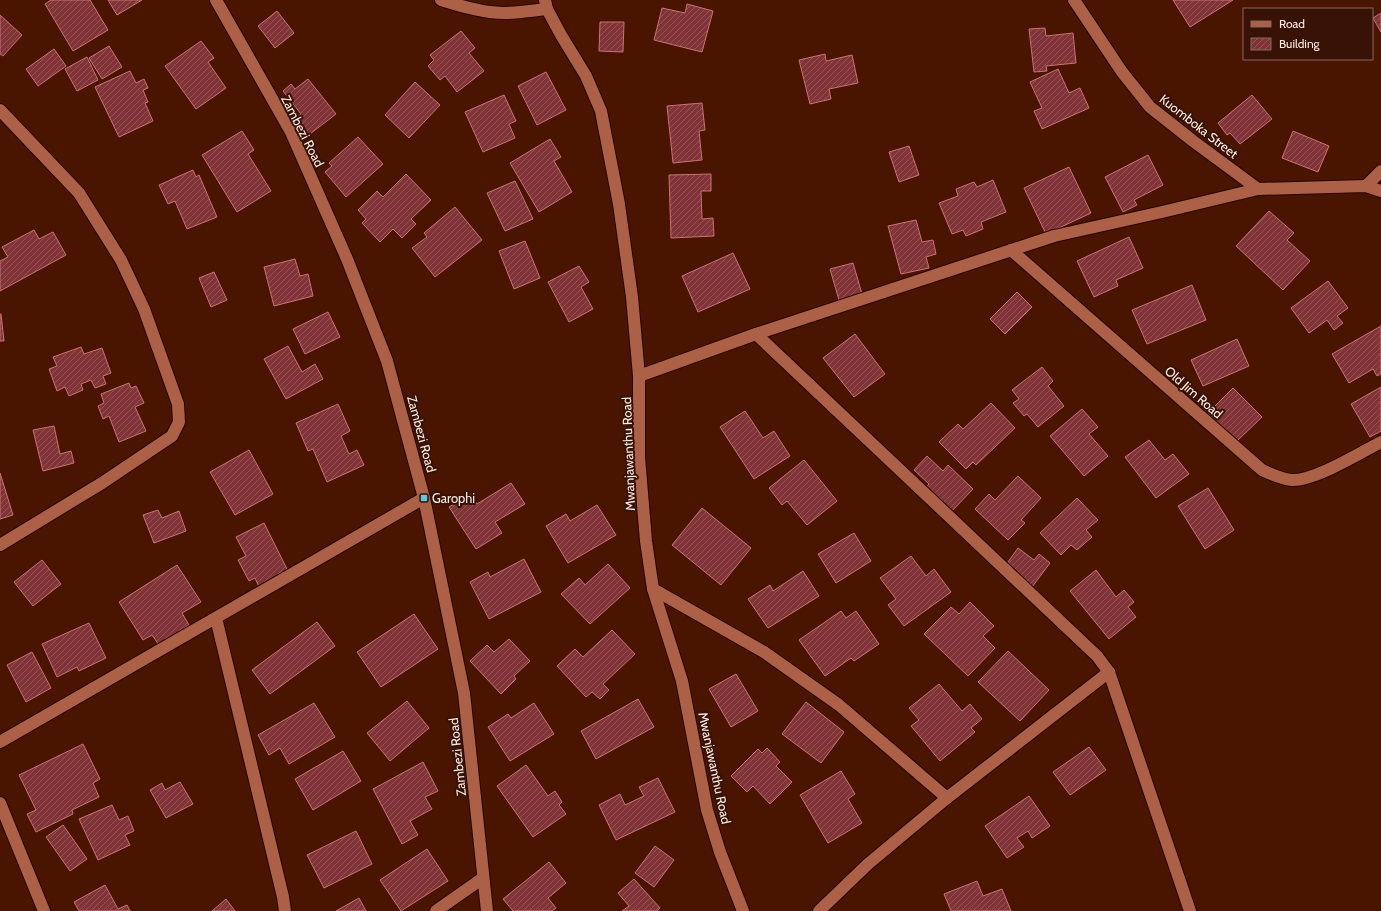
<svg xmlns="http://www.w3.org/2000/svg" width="1381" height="911" font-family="Cabin,sans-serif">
<defs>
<pattern id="building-hatch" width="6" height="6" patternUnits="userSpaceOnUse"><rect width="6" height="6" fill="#813437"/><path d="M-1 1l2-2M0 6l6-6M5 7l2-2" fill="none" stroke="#945254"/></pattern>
</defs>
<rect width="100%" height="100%" fill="#491501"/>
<g fill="url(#building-hatch)" stroke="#c87374">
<path d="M51,0H90L108,30L73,51L45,4Z"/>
<path d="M108,0H142L117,15Z"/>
<path d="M1173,0H1233L1190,27Z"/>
<path d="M687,4L713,11L702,52L654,40L662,8L685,13Z"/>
<path d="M277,11L294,33L275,48L258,26Z"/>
<path d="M1381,13V32L1373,18Z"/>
<path d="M0,15L22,35L3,56L0,54Z"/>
<path d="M600,22H624L623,52L599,51Z"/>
<path d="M1045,28L1046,36L1073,33L1076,63L1046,66L1047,71L1034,72L1029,29Z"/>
<path d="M461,31L475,48L469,53L484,71L457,92L445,76L440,80L428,66L434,60L430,55Z"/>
<path d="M201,41L214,58L208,62L226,88L196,109L165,66Z"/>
<path d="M109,46L122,67L102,79L89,58Z"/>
<path d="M54,49L66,66L38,86L26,69Z"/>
<path d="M825,54L826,61L852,55L858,83L829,89L831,99L810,104L799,60Z"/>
<path d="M87,57L98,80L77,91L65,69Z"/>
<path d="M1058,69L1069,93L1080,88L1089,108L1042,129L1034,111L1042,108L1030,82Z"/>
<path d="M130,71L136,83L144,79L148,88L143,90L148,102L145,103L153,121L119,137L95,87Z"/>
<path d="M546,72L566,110L537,125L518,86Z"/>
<path d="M308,79L336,114L306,137L294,120L301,114L283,91L291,84L295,89Z"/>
<path d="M415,82L440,105L409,138L385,115Z"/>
<path d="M504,95L516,121L509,124L515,138L483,152L465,112Z"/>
<path d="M1252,95L1272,119L1240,144L1230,133L1227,135L1218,123Z"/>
<path d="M702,103L705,130L699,131L702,160L673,163L667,106Z"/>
<path d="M242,131L254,150L248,154L271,191L237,212L202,155Z"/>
<path d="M1293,131L1329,146L1318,172L1282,158Z"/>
<path d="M358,137L383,164L346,197L325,172L332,166L329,163Z"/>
<path d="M550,139L561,157L554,161L572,192L539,212L510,163Z"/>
<path d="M909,146L919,175L899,182L889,152Z"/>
<path d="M1148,155L1163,185L1134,200L1137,205L1123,212L1105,177Z"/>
<path d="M1069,167L1091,213L1046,234L1024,188Z"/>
<path d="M193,170L196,177L199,175L217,217L187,229L175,201L168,204L159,185Z"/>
<path d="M406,174L431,200L411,219L416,224L402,238L393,229L380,242L362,223L366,219L358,210L377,191L383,197Z"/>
<path d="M711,174V191H701L702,219L713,218L714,236L671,238L669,175Z"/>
<path d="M993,180L1006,212L981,222L983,229L966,236L963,230L952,234L939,203L958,196L956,189L974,182L977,187Z"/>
<path d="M515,181L533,219L505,231L487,193Z"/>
<path d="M455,207L482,240L435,277L412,248L427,237L424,233Z"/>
<path d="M1269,211L1294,233L1287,240L1310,261L1283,290L1236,246Z"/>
<path d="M916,220L922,242L933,240L936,254L926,257L929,268L901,274L888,226Z"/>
<path d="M34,230L39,239L53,232L66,255L0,291V261L8,257L2,247Z"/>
<path d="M1129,237L1143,268L1116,280L1118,286L1094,297L1077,261Z"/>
<path d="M525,241L540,278L514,289L499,251Z"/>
<path d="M733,253L750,289L698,312L682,276Z"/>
<path d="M295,259L300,276L308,274L313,296L274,306L264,267Z"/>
<path d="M853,263L862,294L839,300L830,269Z"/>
<path d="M579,266L589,282L581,287L593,309L569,322L548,282Z"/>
<path d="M214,272L227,300L211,307L199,278Z"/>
<path d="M1328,281L1348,308L1337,316L1343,323L1334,330L1327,320L1309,333L1291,308Z"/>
<path d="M1192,285L1206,320L1147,344L1132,310Z"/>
<path d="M1017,292L1032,307L1005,334L990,319Z"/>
<path d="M328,312L340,337L305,354L293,329Z"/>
<path d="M0,314H1L4,341H0Z"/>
<path d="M1381,326V374L1377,376L1373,369L1349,383L1332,354Z"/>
<path d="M855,334L885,374L854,397L823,358Z"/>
<path d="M1237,339L1249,366L1203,386L1191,360Z"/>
<path d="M288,346L302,372L315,364L323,379L286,399L264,359Z"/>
<path d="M81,347L84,354L102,348L111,373L103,376L106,384L95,388L91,380L81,384L83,390L69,396L65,387L57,391L49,369L57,366L53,357Z"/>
<path d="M1042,367L1053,381L1048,386L1064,406L1038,427L1027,414L1024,416L1013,403L1019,399L1012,390Z"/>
<path d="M129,383L131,388L136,386L144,403L135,407L146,431L119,442L109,416L103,419L98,406L104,403L101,394Z"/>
<path d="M1381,387V431L1370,437L1351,404Z"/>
<path d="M1233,388L1262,417L1236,442L1208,413Z"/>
<path d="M991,403L1015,428L976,465L973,462L966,469L939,442L958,424L963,429Z"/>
<path d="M338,404L350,431L341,436L349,454L357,450L364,465L327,482L313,449L308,451L296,423Z"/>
<path d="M1082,409L1098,427L1089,434L1108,456L1084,476L1050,436Z"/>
<path d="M745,411L763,438L774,431L790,456L754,479L720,427Z"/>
<path d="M54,426L60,454L71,451L74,463L43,471L33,430Z"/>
<path d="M1149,440L1165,460L1173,454L1189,474L1156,498L1125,457Z"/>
<path d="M249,450L273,494L235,515L210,472Z"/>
<path d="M927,456L943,471L948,465L973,489L951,512L926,488L929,484L914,470Z"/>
<path d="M804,460L837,501L807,525L787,501L782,505L769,488Z"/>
<path d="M0,473L13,515L0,519Z"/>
<path d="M1018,476L1041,498L1021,520L1025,523L1008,540L975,509L989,494L995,500Z"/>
<path d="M511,483L525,504L495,522L502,533L476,549L449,507L471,494L477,504Z"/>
<path d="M1208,488L1234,530L1205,549L1178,506Z"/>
<path d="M1077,498L1098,520L1086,530L1092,537L1077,550L1071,545L1061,555L1040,533Z"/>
<path d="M597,505L616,535L568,563L546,526L566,514L570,521Z"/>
<path d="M702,508L751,548L721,585L672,545Z"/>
<path d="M158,510L162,518L179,511L186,531L154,543L143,515Z"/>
<path d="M264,523L289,573L259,587L255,578L249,581L238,560L246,556L236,537Z"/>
<path d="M854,533L871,561L836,583L818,554Z"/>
<path d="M1018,548L1034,560L1039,554L1050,563L1032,587L1005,566Z"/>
<path d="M911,556L926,576L934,569L951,592L904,626L888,605L896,599L880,578Z"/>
<path d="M524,559L541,592L489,619L470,582L488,572L490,577Z"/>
<path d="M42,560L61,584L33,606L14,582Z"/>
<path d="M608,564L630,588L590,624L561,594L579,578L585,585Z"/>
<path d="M177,565L201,602L182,613L189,625L159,645L152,635L143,640L119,602Z"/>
<path d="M1096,570L1116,597L1124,590L1134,602L1128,607L1136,617L1109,639L1070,591Z"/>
<path d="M803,571L819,596L768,628L748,599L770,585L773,591Z"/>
<path d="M970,602L994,626L983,636L995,648L968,676L924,634L951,607L959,614Z"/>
<path d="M841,611L846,618L856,611L879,644L854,661L851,658L825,676L799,640Z"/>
<path d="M414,614L438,649L381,687L357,652Z"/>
<path d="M317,622L335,646L270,694L252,670Z"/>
<path d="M89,623L106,658L79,671L77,667L57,677L42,644Z"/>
<path d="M612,630L635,654L603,684L609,690L600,699L592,692L586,697L557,666L575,649L583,657Z"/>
<path d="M509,639L530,661L514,676L516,679L501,694L470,661L487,645L494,652Z"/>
<path d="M1008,651L1049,690L1020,721L978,682Z"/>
<path d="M32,652L51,688L26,702L7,665Z"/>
<path d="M736,674L758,711L731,727L709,689Z"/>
<path d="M939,684L962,711L970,704L982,719L971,728L975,732L940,761L911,726L919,720L909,708Z"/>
<path d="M638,699L654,727L596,759L581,731Z"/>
<path d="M407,701L429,728L390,761L367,733Z"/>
<path d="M806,702L844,732L821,763L782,734Z"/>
<path d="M314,703L335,737L289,764L280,748L269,755L258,735Z"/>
<path d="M534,703L554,734L510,761L488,727L508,714L511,718Z"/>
<path d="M83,744L100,779L93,783L99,797L72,810L73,814L36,832L27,814L36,810L19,775Z"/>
<path d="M1089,747L1106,770L1070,795L1053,772Z"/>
<path d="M767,748L780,762L776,766L792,782L770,804L753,786L747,792L731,776L758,749L762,753Z"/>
<path d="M343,751L361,781L313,810L295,779Z"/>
<path d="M423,762L438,791L425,797L432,809L410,821L418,835L402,844L373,789Z"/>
<path d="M526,765L548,796L555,791L562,802L559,805L566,814L533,837L497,786Z"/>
<path d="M841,771L855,794L848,799L862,823L828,843L800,795Z"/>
<path d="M658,778L675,812L616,840L599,805L620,794L625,805L644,796L639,787Z"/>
<path d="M180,782L193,804L166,818L150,790L162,783L165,790Z"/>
<path d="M1029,796L1050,826L1032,838L1028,831L1017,838L1024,847L1007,858L985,826Z"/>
<path d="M112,805L119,820L128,816L134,831L125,835L130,845L98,860L79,819Z"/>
<path d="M63,825L87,859L70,871L46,837Z"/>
<path d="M356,831L372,864L324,888L307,855Z"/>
<path d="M655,846L674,860L654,887L635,873Z"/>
<path d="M427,849L448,881L401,911L380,880Z"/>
<path d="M549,862L566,883L548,898L556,908L552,911H513L503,899Z"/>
<path d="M634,879L660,908L657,911H622L629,906L618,893Z"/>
<path d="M977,881L983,896L1002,889L1011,911H951L944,894Z"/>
<path d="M105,885L118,909L127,905L130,911H79L74,902Z"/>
<path d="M359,898L366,911H336Z"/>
<path d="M226,899L235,911H212Z"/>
</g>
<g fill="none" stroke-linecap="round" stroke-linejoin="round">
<defs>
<g id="minor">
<path d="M216,0L291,132L347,259L387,361L424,498L464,693L487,911"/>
<path d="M441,0C457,5 474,10 490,12C509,15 528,11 547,9"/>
<path d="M545,0L547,9L561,35L586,76L601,111L619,204L632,297L639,376V457L646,541L653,589L682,681L707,810L720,852L743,911"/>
<path d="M1074,0L1122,72L1150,107L1193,141L1258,189"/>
<path d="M0,110L79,193L121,260L144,309L178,404L179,422L172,436L102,483L0,545"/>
<path d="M1366,186L1381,171"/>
<path d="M1011,250L1262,470C1271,474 1281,479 1291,480C1313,482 1360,453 1381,442"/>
<path d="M756,334L1097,656L1109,672L1190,911"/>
<path d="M639,376L756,334L1054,236L1162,212L1258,189L1366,186L1381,191"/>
<path d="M653,589L764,652L839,705L947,798"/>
<path d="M216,618L283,897L285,911"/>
<path d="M0,742L424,498"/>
<path d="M0,803L44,911"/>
<path d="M436,911L483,878"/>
<path d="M819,911L868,864L947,798L1109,672"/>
</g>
</defs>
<use href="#minor" stroke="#270400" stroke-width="14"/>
<use href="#minor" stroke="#ac6046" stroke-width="12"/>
</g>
<rect fill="#5bc7e7" stroke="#371205" stroke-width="1.5" x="420" y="494" width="8" height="8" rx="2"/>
<g text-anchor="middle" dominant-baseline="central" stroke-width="4" stroke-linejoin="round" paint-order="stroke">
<g font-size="13" fill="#fdebe5" stroke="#371205">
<text transform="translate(1199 126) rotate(38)">Kuomboka Street</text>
<text transform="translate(303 131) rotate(63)">Zambezi Road</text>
<text transform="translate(1194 392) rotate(41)">Old Jim Road</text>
<text transform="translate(422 434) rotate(75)">Zambezi Road</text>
<text transform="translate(628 454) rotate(-92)">Mwanjawanthu Road</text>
<text transform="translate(457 757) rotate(-96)">Zambezi Road</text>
<text transform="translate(715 768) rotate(78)">Mwanjawanthu Road</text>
</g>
<g font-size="13" fill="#fdebe5" stroke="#371205" text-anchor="start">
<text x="432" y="498">Garophi</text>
</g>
</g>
<rect x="1243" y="8" width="130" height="52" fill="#371205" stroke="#86695f"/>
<rect x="1251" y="21" width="20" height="6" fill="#ac6046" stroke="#86695f"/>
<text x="1279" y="28" font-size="12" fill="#fdebe5">Road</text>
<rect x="1251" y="38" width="20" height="12" fill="url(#building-hatch)" stroke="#86695f"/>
<text x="1279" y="48" font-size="12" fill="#fdebe5">Building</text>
</svg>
